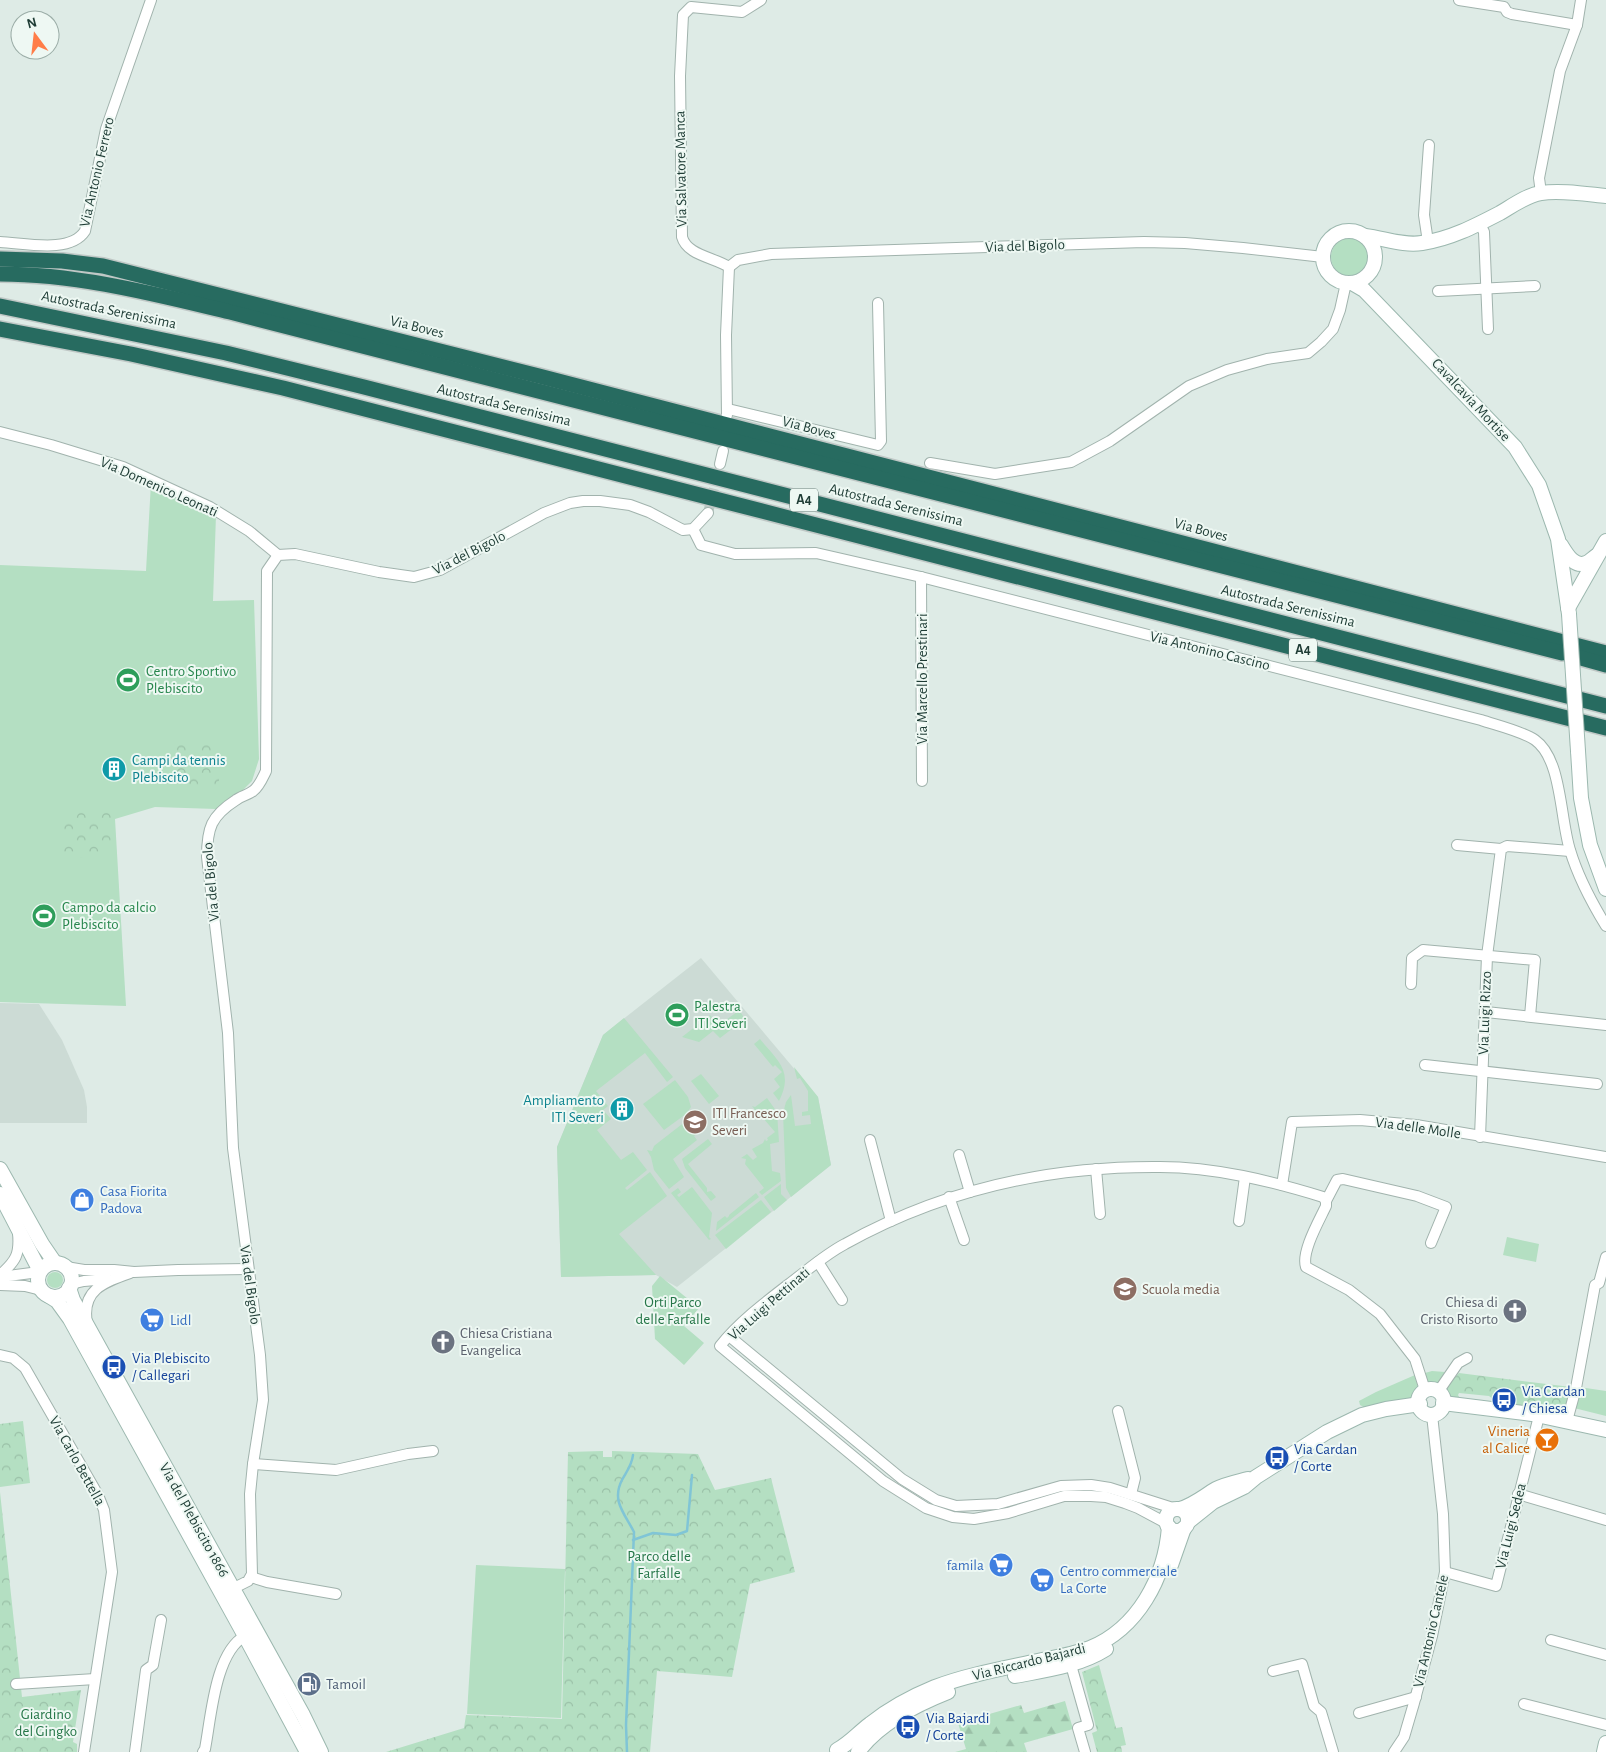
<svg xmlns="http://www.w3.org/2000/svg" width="1606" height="1752" font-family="'Alegreya Sans',sans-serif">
<defs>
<pattern id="forest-firs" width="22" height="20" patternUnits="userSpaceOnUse" patternTransform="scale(1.25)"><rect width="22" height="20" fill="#b4dfc2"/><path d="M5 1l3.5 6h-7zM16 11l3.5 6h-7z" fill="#9ac0a7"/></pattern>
<pattern id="park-crowns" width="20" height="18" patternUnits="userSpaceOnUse" patternTransform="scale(1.25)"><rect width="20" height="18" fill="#b4dfc2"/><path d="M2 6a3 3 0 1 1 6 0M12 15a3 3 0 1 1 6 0" fill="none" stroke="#9ac0a7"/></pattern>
</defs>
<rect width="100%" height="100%" fill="#deebe6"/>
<g fill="#ccdbd5">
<path d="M701,958L818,1097L831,1165L677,1287L656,1275L561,1277L557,1147L603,1035Z"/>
<path d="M0,1003L39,1004L62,1040L84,1090L87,1107V1123H0Z"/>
</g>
<g fill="#b4dfc2">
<circle cx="1350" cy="257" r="19"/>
<path d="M151,483L216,515L213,601L254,600L259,759L252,781L234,799L216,809L155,807L115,819L126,1006L0,1002V565L146,571Z"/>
<path d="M737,1012L741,1013L745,1019L720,1038L713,1031L699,1042L682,1037L710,1015L719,1025Z"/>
<path d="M624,1018L673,1077L667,1082L645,1053L596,1091L608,1106L603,1110L611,1119L597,1130L621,1160L633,1152L647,1170L625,1188L627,1190L650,1172L667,1196L619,1234L656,1275L561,1277L557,1147L603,1035Z"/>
<path d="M760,1039C778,1061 794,1071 779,1101L773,1093L780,1087L774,1079L782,1072L775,1065L773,1067L754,1044Z"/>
<path d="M794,1067L818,1097L831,1165L791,1197L786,1188L783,1113L786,1102L791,1095L795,1126L811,1124L810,1115L802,1116V1112L808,1111V1091L800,1078L797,1079Z"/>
<path d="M701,1074L719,1096L709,1104L691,1081Z"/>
<path d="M675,1080L688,1097L691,1107L686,1114L664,1130L643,1104Z"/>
<path d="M767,1098L777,1112L779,1142L770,1144L772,1171L780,1173L781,1181L762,1195L759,1192L764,1188L745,1164L746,1159L741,1158L747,1154L753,1160L757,1157L752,1149L763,1143L765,1139L766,1141L768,1140L767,1138L775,1132L763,1118L765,1116L762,1112L758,1114L752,1106L755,1107Z"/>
<path d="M699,1111L706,1121L697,1129L699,1132L694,1136L697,1140L673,1159L684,1177L669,1189L654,1170L651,1157L647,1150L652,1151L654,1146L659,1142Z"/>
<path d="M708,1139L712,1144L688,1164L707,1188V1192L711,1191L716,1197L711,1201L685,1168L682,1159Z"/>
<path d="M781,1184V1194L787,1200L774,1211L764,1197Z"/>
<path d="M692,1187L712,1213L709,1237L711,1239L709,1240L671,1193L678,1188L681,1192L677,1195L679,1197Z"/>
<path d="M756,1193L759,1197L716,1231L717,1222L725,1216L727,1218L729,1216V1215Z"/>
<path d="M761,1200L771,1212L726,1249L715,1235Z"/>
<path d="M1507,1237L1539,1244L1536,1262L1503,1255Z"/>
<circle cx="55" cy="1280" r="8"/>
<path d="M660,1276L699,1308L684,1326L704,1343L684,1365L655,1339L652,1286Z"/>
<path d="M1432,1371L1445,1372L1440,1381L1432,1385L1426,1381L1425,1373Z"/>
<path d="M1415,1375C1416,1380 1419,1386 1417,1391C1414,1403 1381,1407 1369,1410L1360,1405L1359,1401L1376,1392Z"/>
<path d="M1579,1387L1606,1391V1416L1574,1408Z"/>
<path d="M476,1565L565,1569L561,1718L467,1714Z"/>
</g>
<path fill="url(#forest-firs)" d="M1065,1701L1073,1729L1024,1743L1027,1752H955L966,1749L958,1723L1021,1705L1024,1713Z"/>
<g fill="url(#park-crowns)">
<path d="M171,742H219V787L172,783Z"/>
<path d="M62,810L112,811L110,857L64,858Z"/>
<path d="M1459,1373L1571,1387L1567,1405H1564L1563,1411L1549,1409L1545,1404L1538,1405L1539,1408L1495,1401L1489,1396L1459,1393L1458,1395L1462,1402L1448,1397C1443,1387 1452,1381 1459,1373Z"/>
<path d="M23,1421L30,1483L0,1487V1424Z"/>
<path d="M603,1451V1457H612V1451L698,1454L715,1490L771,1478L795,1572L750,1584L732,1677L657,1671L650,1752H386L464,1728L466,1715L562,1719L568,1452Z"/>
<path d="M0,1492L22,1697L81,1690L73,1742L77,1744V1752H0Z"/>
<path d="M1099,1665L1116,1728L1122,1727L1126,1745L1121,1746L1122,1752H1097L1092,1733L1097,1731L1082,1672Z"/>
</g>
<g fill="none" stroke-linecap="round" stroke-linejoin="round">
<g stroke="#80c5d6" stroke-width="2.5">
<path d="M633,1540L653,1533L676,1535L687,1531L692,1475"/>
<path d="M627,1752L626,1725L634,1532C625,1514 611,1501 622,1480C627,1471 632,1465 633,1455"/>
</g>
<path stroke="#b8c8c3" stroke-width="10" stroke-dasharray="10 5" stroke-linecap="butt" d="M708,513L718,472"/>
<defs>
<g id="street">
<path d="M1459,0L1504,7L1507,12L1512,14L1577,25"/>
<path d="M1541,193L1539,178L1560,71L1577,25L1581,0"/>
<path d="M1480,224L1484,232L1488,329"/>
<path d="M0,242C25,243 70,254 85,231L106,129L151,0"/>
<path d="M1428,242L1424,215L1429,145"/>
<path d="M729,267L738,260L771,254L1144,242L1185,243L1243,248L1323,257"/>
<path d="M729,267C713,257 687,255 682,237L680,76L683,15L691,7L742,12L761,0"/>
<path d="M1438,291L1535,286"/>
<path d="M728,409L878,445L881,441L878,303"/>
<path d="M727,415L726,335L729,267"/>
<path d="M0,432L51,445L123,467L210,507L249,531L278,555"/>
<path d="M930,463L995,474L1071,462L1110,441L1189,386L1227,370L1267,359L1308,353L1321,342L1333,329L1340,310L1346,283"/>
<path d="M720,464L723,451"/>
<path d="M693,529L701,545L735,554L816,553L921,577L1481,720C1496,725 1522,731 1535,740C1562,759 1560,819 1570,850C1578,877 1592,903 1606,926"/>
<path d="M921,577L922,781"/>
<path d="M1457,845L1501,849"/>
<path d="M1411,984L1412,958L1423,950L1535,960L1530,1016"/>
<path d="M1486,1012L1606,1025"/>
<path d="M1425,1065L1597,1084"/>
<path d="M1480,1137L1487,956L1501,849L1507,846L1570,851"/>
<path d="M870,1140L891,1221"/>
<path d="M959,1155L970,1192"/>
<path d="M1096,1169L1100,1214"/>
<path d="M1282,1185L1292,1122L1360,1120L1416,1125L1606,1157"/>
<path d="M949,1197L964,1240"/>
<path d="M1239,1221L1245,1177"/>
<path d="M818,1262L842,1300"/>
<path d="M66,1267L84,1270H114L134,1272L178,1270L248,1269"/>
<path d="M0,1275C16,1261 20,1254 18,1233"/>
<path d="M0,1277L39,1272"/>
<path d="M71,1284L84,1281L107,1279"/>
<path d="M0,1285L25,1286L41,1290"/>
<path d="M87,1323C81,1290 104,1282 130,1273"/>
<path d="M729,1336L902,1479L936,1500L956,1506L998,1504L1061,1486L1091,1485L1110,1488L1176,1509"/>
<path d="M0,1355L13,1358L25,1368L98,1495L104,1510L112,1572L84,1752"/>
<path d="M1425,1390L1415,1359L1380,1314L1349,1290L1306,1267C1301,1252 1319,1221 1326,1206V1201L1337,1180L1343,1179L1417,1196L1446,1207L1431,1243"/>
<path d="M1438,1392L1458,1363L1467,1358"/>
<path d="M1118,1411L1135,1478L1131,1494"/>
<path d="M1567,1421L1576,1388L1595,1285L1599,1283L1606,1257"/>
<path d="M253,1464L336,1470L408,1454L433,1451"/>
<path d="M1518,1494L1606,1520"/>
<path d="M1166,1523L1138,1508L1125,1503L1106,1497L1091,1496H1064L1008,1513L974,1519L953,1517L926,1508L883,1481L720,1346C740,1321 767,1301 793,1281C810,1268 826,1254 845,1244C942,1190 1050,1166 1160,1167C1215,1167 1271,1181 1323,1197L1326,1201"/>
<path d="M1445,1572L1496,1586L1539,1416"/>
<path d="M251,1577L267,1582L336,1594"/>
<path d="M232,1589L248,1581L252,1574L250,1494L253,1464L263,1400L260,1355L233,1148L228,1033L207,857C207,828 211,816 236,800C241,796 248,795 253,791C259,787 263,777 266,771L267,571L278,555L295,554L379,572L414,577L440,570L544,513L570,503L583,501H600L630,505L649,512L683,530L693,529L708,513"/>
<path d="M1551,1640L1606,1655"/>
<path d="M1071,1665L1088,1725L1078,1728L1085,1752"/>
<path d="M1273,1671L1302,1664L1314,1706L1321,1712L1333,1752"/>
<path d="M16,1684L95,1679"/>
<path d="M1524,1704L1606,1725"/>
<path d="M1359,1713L1416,1697"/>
<path d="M135,1752L146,1670L153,1665L161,1620"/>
<path d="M203,1752L205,1749C211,1718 215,1652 245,1636"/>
<path d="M1394,1752L1404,1737L1414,1703L1432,1636L1445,1572L1443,1514L1432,1415"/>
</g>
<g id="secondary">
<circle cx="1349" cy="257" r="26"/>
<path d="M1365,236C1384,238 1403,246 1422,243C1450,239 1475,226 1500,213C1512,206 1527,195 1541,193C1561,190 1586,194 1606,196"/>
<path d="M1352,283L1364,290L1390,317L1515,447L1539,485L1558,539L1569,614"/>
<path d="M1561,545C1566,553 1574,568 1586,563C1589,562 1593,558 1596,556"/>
<path d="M1568,608L1606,541"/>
<path d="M1578,751L1581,798L1590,845L1606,889"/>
<path d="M0,1169L42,1244L55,1263"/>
<path d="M0,1194L40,1271"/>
<circle cx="55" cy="1280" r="17"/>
<path d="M69,1288L73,1300L303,1715L321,1752"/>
<path d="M49,1296L57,1301L70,1319L245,1636L307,1752"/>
<circle cx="1431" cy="1402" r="13"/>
<path d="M1443,1403L1532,1414L1606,1430"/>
<circle cx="1177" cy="1520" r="11"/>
<path d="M1180,1509C1194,1505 1204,1496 1216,1489C1226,1484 1237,1482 1248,1479"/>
<path d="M1188,1522L1213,1502L1244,1487L1256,1477L1327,1432L1362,1415L1386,1409L1420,1404"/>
<path d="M1171,1565L1184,1528"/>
<path d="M1015,1676C1046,1670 1079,1666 1106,1649"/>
<path d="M837,1750C850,1743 858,1733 870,1724C889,1709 913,1696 935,1687C970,1674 1006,1668 1042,1660C1058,1657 1075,1654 1090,1648C1138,1628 1165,1578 1169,1527"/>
<path d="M858,1752C879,1723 915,1705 948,1692"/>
<path d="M1604,1752L1606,1743"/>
</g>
<g id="highway">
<path d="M0,259L62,261L103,266L539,376L1606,653"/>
<path d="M0,274C78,274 154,294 230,312L1562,653"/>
<path d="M0,306L226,353L364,387L1606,706"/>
<path d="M0,329L131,354L283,388L1606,728"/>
<path d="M1581,658L1606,665"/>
</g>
</defs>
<use href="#street" stroke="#a1b3ad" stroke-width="12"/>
<use href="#secondary" stroke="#9cb8af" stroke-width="16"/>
<use href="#highway" stroke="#c0c8c6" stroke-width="18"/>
<use href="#street" stroke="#fff" stroke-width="10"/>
<use href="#secondary" stroke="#fff" stroke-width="14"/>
<use href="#highway" stroke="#276b60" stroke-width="15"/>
<defs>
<path id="secondary-bridge" d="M1569,614L1578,751"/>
</defs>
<use href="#secondary-bridge" stroke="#9cb8af" stroke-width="16" stroke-linecap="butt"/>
<use href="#secondary-bridge" stroke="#fff" stroke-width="14"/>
</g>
<defs>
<symbol id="stadium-disc" viewBox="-11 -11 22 22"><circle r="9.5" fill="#2e9e5b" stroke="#eef8f3"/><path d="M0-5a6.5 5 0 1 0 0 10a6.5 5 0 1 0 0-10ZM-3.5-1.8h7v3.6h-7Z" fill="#fff"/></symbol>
<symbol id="building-disc" viewBox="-11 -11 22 22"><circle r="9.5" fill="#0f9aa8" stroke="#eef8f3"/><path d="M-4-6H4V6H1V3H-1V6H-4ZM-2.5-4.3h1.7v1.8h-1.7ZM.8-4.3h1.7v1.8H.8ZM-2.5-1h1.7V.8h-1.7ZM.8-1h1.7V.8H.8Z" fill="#fff"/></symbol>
<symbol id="school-disc" viewBox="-11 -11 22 22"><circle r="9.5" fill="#8d6e63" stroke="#eef8f3"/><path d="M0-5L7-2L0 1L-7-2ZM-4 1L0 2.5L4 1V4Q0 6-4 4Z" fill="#fff"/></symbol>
<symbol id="shop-disc" viewBox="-11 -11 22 22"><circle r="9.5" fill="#3f7fe0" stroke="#eef8f3"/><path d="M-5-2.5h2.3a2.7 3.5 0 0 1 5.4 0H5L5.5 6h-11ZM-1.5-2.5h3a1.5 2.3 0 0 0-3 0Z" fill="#fff"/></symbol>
<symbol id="church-disc" viewBox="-11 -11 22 22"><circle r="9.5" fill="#6b7280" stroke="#eef8f3"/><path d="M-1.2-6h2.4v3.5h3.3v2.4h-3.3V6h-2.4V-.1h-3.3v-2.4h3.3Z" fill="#fff"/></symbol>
<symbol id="supermarket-disc" viewBox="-11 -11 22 22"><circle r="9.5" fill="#3f7fe0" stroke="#eef8f3"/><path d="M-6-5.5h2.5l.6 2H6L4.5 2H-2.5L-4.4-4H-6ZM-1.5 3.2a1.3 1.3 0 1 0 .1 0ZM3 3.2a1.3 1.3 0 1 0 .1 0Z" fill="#fff"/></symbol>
<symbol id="bus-disc" viewBox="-11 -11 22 22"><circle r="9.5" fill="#1a4fb4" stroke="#eef8f3"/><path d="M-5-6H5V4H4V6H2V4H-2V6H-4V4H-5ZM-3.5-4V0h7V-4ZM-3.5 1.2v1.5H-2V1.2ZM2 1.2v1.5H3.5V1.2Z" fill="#fff"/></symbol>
<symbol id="bar-disc" viewBox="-11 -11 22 22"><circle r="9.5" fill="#e8710a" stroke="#eef8f3"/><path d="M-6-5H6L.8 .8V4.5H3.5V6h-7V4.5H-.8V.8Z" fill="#fff"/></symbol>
<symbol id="fuel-disc" viewBox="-11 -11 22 22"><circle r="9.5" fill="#5c6f8a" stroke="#eef8f3"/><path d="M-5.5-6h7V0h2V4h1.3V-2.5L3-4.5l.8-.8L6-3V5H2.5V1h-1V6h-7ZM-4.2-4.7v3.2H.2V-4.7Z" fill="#fff"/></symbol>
</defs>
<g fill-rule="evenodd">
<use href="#stadium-disc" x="114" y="666" width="28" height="28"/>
<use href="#building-disc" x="100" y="755" width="28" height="28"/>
<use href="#stadium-disc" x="30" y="902" width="28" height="28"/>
<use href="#stadium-disc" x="663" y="1001" width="28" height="28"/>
<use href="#building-disc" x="608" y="1095" width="28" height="28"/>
<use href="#school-disc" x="681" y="1108" width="28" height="28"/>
<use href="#shop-disc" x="68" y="1186" width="28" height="28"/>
<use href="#school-disc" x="1111" y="1275" width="28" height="28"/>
<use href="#church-disc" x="1501" y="1297" width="28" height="28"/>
<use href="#supermarket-disc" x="138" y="1306" width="28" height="28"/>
<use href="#church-disc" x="429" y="1328" width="28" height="28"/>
<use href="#bus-disc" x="100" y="1353" width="28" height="28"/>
<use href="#bus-disc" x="1490" y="1386" width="28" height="28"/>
<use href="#bar-disc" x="1533" y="1426" width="28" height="28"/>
<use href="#bus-disc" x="1263" y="1444" width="28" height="28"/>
<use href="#supermarket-disc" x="987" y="1551" width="28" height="28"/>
<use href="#supermarket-disc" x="1028" y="1566" width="28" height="28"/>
<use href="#fuel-disc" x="295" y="1670" width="28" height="28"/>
<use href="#bus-disc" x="894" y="1713" width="28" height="28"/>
</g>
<g text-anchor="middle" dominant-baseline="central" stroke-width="4" stroke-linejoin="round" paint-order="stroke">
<g fill="#eef8f3" stroke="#5c746e" stroke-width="1">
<rect x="790" y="488.5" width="28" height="23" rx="4"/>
<rect x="1289" y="638.5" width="28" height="23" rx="4"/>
</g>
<g font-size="14" font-weight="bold" fill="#1e3c35">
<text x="804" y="500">A4</text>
<text x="1303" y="650">A4</text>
</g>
<g font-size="15" fill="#1e3c35" stroke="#eef8f3">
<text transform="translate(681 169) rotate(-91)">Via Salvatore Manca</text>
<text transform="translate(97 172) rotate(-77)">Via Antonio Ferrero</text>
<text transform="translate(1025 246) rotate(-2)">Via del Bigolo</text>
<text transform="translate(109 310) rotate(12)">Autostrada Serenissima</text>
<text transform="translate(417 327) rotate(14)">Via Boves</text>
<text transform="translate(1471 400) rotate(47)">Cavalcavia Mortise</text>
<text transform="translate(504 405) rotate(14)">Autostrada Serenissima</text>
<text transform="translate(809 428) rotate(15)">Via Boves</text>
<text transform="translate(159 487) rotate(24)">Via Domenico Leonati</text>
<text transform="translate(896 505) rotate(14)">Autostrada Serenissima</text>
<text transform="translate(1201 530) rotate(15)">Via Boves</text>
<text transform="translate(469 553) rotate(-27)">Via del Bigolo</text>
<text transform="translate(1288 606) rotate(14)">Autostrada Serenissima</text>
<text transform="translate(1210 651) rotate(14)">Via Antonino Cascino</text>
<text transform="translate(922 679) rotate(-90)">Via Marcello Prestinari</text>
<text transform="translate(211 882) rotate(-95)">Via del Bigolo</text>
<text transform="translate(1485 1013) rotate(-88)">Via Luigi Rizzo</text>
<text transform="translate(1418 1128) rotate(8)">Via delle Molle</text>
<text transform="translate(250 1285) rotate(82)">Via del Bigolo</text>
<text transform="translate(769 1304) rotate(-41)">Via Luigi Pettinati</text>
<text transform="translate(77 1461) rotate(61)">Via Carlo Bettella</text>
<text transform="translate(194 1520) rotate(61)">Via del Plebiscito 1866</text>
<text transform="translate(1511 1526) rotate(-76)">Via Luigi Sedea</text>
<text transform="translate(1431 1631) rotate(-77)">Via Antonio Cantele</text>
<text transform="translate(1029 1662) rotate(-14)">Via Riccardo Bajardi</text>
</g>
<g font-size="15" fill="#27864d" stroke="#eef8f3" text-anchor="start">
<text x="146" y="671">Centro Sportivo<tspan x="146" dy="17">Plebiscito</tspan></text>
<text x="62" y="907">Campo da calcio<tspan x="62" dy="17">Plebiscito</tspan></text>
<text x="694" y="1006">Palestra<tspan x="694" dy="17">ITI Severi</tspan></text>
</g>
<g font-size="15" fill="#0d838f" stroke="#eef8f3" text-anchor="start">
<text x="132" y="760">Campi da tennis<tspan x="132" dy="17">Plebiscito</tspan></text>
<text x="604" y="1100" text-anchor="end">Ampliamento<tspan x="604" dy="17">ITI Severi</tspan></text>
</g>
<g font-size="15" fill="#785e54" stroke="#eef8f3" text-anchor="start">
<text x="712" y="1113">ITI Francesco<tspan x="712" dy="17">Severi</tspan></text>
<text x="1142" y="1289">Scuola media</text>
</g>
<g font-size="15" fill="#366cbe" stroke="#eef8f3" text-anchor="start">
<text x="100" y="1191">Casa Fiorita<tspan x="100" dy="17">Padova</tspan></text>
<text x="170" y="1320">Lidl</text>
<text x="984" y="1565" text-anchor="end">famila</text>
<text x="1060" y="1571">Centro commerciale<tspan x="1060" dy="17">La Corte</tspan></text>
</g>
<g font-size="15" fill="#257648" stroke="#eef8f3">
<text x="673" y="1302">Orti Parco<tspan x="673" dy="17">delle Farfalle</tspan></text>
<text x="659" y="1556">Parco delle<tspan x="659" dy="17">Farfalle</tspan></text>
<text x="46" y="1714">Giardino<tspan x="46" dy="17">del Gingko</tspan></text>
</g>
<g font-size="15" fill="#5b616d" stroke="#eef8f3" text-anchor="end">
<text x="1498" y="1302">Chiesa di<tspan x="1498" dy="17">Cristo Risorto</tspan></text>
<text x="460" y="1333" text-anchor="start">Chiesa Cristiana<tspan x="460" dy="17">Evangelica</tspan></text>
</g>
<g font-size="15" fill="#164399" stroke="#eef8f3" text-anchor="start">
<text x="132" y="1358">Via Plebiscito<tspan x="132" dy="17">/ Callegari</tspan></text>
<text x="1522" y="1391">Via Cardan<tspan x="1522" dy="17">/ Chiesa</tspan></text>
<text x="1294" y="1449">Via Cardan<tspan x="1294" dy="17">/ Corte</tspan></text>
<text x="926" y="1718">Via Bajardi<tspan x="926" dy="17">/ Corte</tspan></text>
</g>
<g font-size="15" fill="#c56008" stroke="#eef8f3" text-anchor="end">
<text x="1530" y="1431">Vineria<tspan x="1530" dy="17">al Calice</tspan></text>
</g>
<g font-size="15" fill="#4e5e75" stroke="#eef8f3" text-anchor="start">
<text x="326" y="1684">Tamoil</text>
</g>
</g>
<g transform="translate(35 35) rotate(345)"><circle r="24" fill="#eef8f3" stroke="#9bada7"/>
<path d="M0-4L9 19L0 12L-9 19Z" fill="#ff7d48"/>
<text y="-8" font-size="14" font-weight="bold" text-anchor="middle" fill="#1e3c35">N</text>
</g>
</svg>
